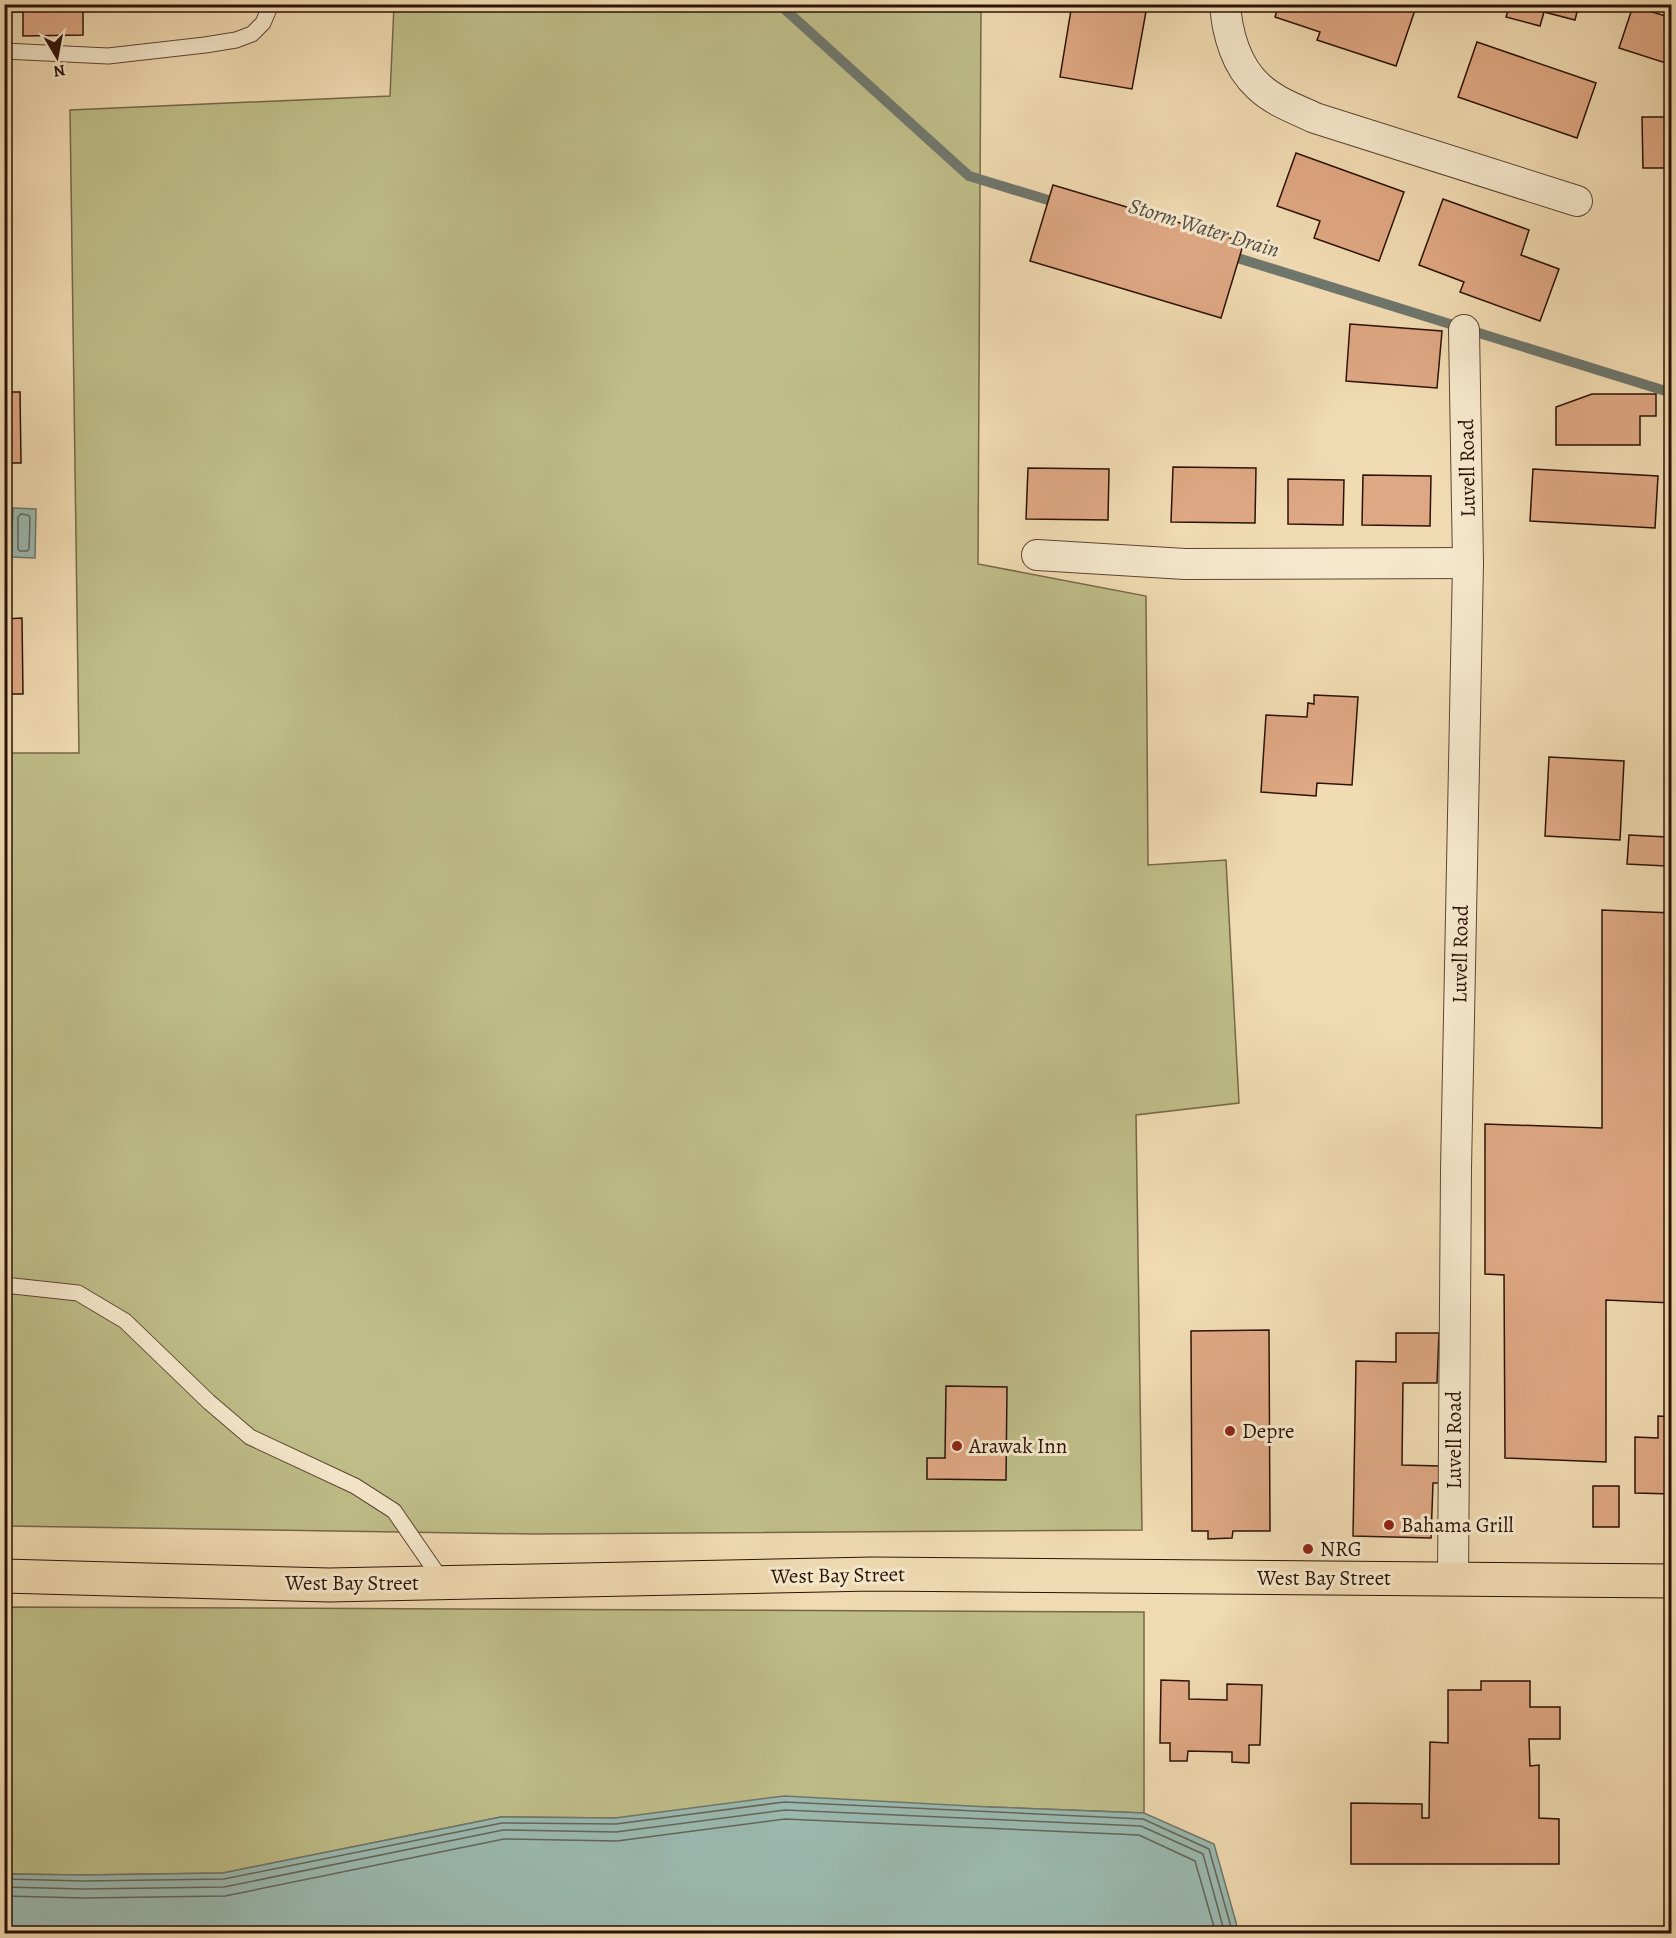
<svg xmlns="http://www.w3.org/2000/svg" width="1676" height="1938" font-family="Alegreya,serif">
<rect width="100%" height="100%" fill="#f1dbb2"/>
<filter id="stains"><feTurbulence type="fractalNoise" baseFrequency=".00333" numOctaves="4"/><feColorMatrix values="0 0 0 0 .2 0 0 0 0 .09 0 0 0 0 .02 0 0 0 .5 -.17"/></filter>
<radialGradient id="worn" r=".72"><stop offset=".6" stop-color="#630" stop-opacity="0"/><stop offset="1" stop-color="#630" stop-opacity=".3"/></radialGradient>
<g fill="#bfbe89" stroke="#766848" stroke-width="1.5">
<path d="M394,5H981L978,564L1146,596L1148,865L1226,860L1239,1103L1136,1115L1142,1530L533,1534L5,1526V753H79L70,110L390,96Z"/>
<path d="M5,1607L1144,1612V1813L989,1807L615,1818L501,1817L223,1873L84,1875L5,1874Z"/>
</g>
<g fill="#9bbab1" stroke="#6f776d" stroke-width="1.5">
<path d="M13,508L36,509L35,558L11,557Z"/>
<path d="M784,1796L989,1807L1144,1813L1214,1844L1239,1933H5V1874L84,1875L223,1873L501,1817L615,1818Z"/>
</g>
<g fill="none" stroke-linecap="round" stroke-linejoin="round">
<g stroke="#64665c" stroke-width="1.5">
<path d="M21,514L28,515L30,517L29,549L27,551H20L18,549V517Z"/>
<path d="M4,1879L84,1881L224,1879L502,1823L616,1824L784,1802L1143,1819L1209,1849L1233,1934"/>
<path d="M4,1887L84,1889L224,1887L503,1830L616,1832L785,1810L1141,1826L1203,1854L1225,1934"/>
<path d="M4,1896L84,1898L225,1896L504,1839L617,1841L785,1819L1139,1835L1195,1861L1216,1934"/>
</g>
<g stroke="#6f776d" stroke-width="10">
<path d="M779,4L969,176L1061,204"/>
<path d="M1228,255L1672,393"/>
</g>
</g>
<g fill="#dfa884" stroke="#2c1306" stroke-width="1.5">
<path d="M4,4H185V10L83,11V35L23,36V12H4Z"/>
<path d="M1072,4H1137L1147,6L1132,89L1060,77Z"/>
<path d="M1279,4H1417L1396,66L1317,40L1320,32L1275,17Z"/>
<path d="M1510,4H1579L1575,20L1544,12L1540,26L1506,17Z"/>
<path d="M1633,6L1672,18V65L1619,48Z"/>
<path d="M1477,42L1596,83L1577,138L1458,97Z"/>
<path d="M1642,117H1672V168H1643Z"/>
<path d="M1296,153L1404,192L1379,261L1314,238L1320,221L1277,206Z"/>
<path d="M1053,185L1244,242L1221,318L1030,261Z"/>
<path d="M1443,199L1529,230L1521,255L1559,269L1540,321L1460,292L1464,282L1419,265Z"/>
<path d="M1350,324L1442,331L1437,388L1346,381Z"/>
<path d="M4,392H20L21,463H4Z"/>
<path d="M1592,394H1656V416H1640V445H1556V407Z"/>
<path d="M1173,467L1256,468L1255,523L1171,522Z"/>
<path d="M1028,468L1109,469L1108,520L1026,519Z"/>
<path d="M1533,469L1658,476L1655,528L1530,521Z"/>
<path d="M1363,475L1431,476L1430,526L1362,525Z"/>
<path d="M1288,479L1344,480L1343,525L1288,524Z"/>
<path d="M22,618L23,694H4V619Z"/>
<path d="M1314,695L1358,697L1352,785L1317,783L1316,796L1261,792L1266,715L1307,717L1308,703L1314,704Z"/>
<path d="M1549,757L1624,761L1620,840L1545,836Z"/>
<path d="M1629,835L1667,837L1666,866L1627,864Z"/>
<path d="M1602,910L1672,913V1303L1606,1300V1462L1505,1458L1504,1275L1485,1274V1124L1602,1128Z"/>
<path d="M1269,1330L1270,1531H1233L1232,1538L1208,1539V1531H1192L1191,1331Z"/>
<path d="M1396,1333H1439L1437,1383H1403L1402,1465L1439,1466V1483H1433L1431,1538L1353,1536L1356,1361L1396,1362Z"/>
<path d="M946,1386L1007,1387L1006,1480L927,1479V1458H945Z"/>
<path d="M1658,1416L1672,1417V1494L1635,1493V1437L1658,1438Z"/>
<rect x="1593" y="1486" width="26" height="41"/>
<path d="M1161,1680L1189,1681V1699L1227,1700V1684L1262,1685L1260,1745H1249V1763L1232,1762V1752L1188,1751L1187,1761H1170V1743H1160Z"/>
<path d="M1481,1681H1530V1707H1560V1739H1529L1530,1766L1539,1765V1818L1559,1819V1864H1351V1803L1422,1804V1818H1429L1430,1742L1448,1743V1690H1481Z"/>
</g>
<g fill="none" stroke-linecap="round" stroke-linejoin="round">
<defs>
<g id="service">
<path d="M4,51L108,56L205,45L236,40L252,34L263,23L271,4"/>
<path d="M4,1285L78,1293L125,1321L209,1402L250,1437L355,1486L394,1511L443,1582"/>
</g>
<g id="minor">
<path d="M1225,4C1227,33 1236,66 1258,86C1273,101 1296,109 1315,118L1577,201"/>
<path d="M1037,555L1185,564L1468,563"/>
<path d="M1453,1579L1456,1169L1468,563L1464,330"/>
</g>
<path id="trunk" d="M4,1576L329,1585L873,1574L1672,1581"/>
</defs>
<use href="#service" stroke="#5d4531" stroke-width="17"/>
<use href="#minor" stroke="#5d4531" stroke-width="32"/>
<use href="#trunk" stroke="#2c1306" stroke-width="35"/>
<use href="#service" stroke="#f6e8cd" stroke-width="15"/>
<use href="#minor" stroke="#f6e8cd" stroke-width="30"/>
<use href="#trunk" stroke="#f1dbb2" stroke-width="33"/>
</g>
<g fill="#8f2418" stroke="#f6e8cd" stroke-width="2">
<circle cx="1230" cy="1431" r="6"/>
<circle cx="957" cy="1446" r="6"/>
<circle cx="1389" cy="1525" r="6"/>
<circle cx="1308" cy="1549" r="6"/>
</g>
<g text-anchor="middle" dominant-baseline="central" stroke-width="6" stroke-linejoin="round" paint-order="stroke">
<g font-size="21" fill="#2c1306" stroke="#f6e8cd">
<text transform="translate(1467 468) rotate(-91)">Luvell Road</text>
<text transform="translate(1460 954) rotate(-89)">Luvell Road</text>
<text transform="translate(1454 1440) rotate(-90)">Luvell Road</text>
<text transform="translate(838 1575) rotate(-1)">West Bay Street</text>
<text x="1324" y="1578">West Bay Street</text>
<text x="352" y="1583">West Bay Street</text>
</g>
<g font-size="21" fill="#2c1306" stroke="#f6e8cd" text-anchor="start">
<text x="1242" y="1431">Depre</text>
<text x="969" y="1446">Arawak Inn</text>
<text x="1401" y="1525">Bahama Grill</text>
<text x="1320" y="1549">NRG</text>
</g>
<g font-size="22" font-style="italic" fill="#534d42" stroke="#f6e8cd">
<text transform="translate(1204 228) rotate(17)">Storm Water Drain</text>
</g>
</g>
<rect width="1676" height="1938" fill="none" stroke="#f1dbb2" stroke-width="24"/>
<rect x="6" y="6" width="1664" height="1926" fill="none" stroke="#2c1306" stroke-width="3"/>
<rect x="12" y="12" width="1652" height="1914" fill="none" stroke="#2c1306" stroke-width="1.5"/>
<g transform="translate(57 57) rotate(170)" stroke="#f6e8cd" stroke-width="4.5" paint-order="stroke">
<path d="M0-4.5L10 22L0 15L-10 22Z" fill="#2c1306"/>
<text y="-9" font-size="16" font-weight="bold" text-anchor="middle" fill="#2c1306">N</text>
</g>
<rect width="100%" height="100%" filter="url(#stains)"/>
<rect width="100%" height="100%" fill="url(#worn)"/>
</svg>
